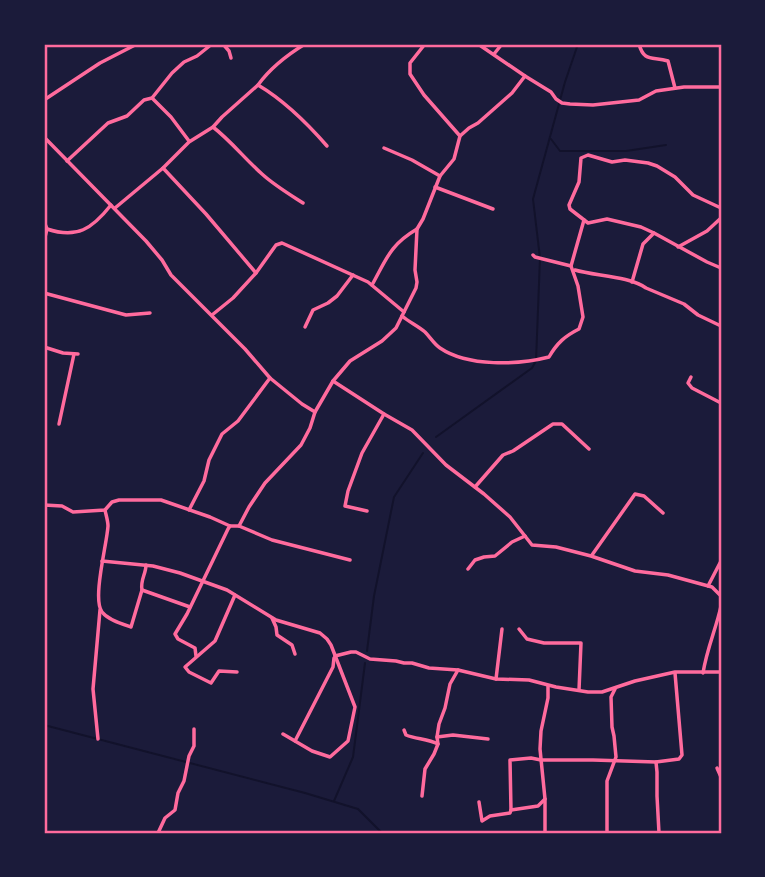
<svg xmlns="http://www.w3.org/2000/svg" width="765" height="877" font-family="'Roboto Condensed',sans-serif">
<rect width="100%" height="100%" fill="#1b1b3a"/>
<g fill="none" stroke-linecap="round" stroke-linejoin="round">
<g stroke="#12122b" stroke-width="2">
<path d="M551,139L560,151H626L666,145"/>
<path d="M436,437L532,368L536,361L540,258L533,199L565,82L578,44"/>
<path d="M367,651L374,596L394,497L423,453"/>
<path d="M44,725L305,793L358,809L382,833"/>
<path d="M334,801L353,757L365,663"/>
</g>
<g stroke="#ff6b9d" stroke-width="3.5">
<path d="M223,44L229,51L231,58"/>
<path d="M305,44C287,55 271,67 258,85C285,101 307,123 327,146"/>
<path d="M425,44L410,63V74L424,95L460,136"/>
<path d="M478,44L525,76"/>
<path d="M639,44C644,63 653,56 668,61L675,88"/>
<path d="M494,54L502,44"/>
<path d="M152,98L171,117L189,141"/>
<path d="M44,100L100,63L137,44"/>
<path d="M213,127C231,141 245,159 262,174C274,185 289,194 303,203"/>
<path d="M44,137L146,241L162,260L171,275L245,349L270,378L302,404L315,412"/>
<path d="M384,148L412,160L440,176"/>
<path d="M67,161L108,123L127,116L144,100L152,98L172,73L184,62L197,56L212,44"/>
<path d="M163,168L206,214L256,273L233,298L212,315"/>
<path d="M435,187L493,209"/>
<path d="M115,208L163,168L189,142L213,127L222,117L258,85"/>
<path d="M44,221L47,229L44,241"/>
<path d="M47,229C77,239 92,229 111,205"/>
<path d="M654,233L641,227L607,219L588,223L570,209L569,205L579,182L581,158L588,155L612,162L625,160L648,163L657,166L675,177L693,195L721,208"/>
<path d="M678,247L707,231L721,218"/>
<path d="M571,266L584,220"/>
<path d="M575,270C595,276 629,276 646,288L684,304L698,315L721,326"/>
<path d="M256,273L276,245L282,243L368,282L404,312"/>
<path d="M632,282L643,244L654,233L707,262L721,268"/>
<path d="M372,285C387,258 390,245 417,229"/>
<path d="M44,293L126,315L150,313"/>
<path d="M402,316C409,322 418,326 425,332C430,337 434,344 440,348C468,367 518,365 549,357C557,343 565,336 579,329L583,317L578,286L571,266L535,257L533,255"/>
<path d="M305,327L313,310L328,303L337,296L353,275"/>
<path d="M44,347L63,353L78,354"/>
<path d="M691,377L688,383L692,388L721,403"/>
<path d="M333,381L384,414L412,430L446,465L484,494L510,517L532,545L556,547L591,556L635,571L668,575L712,587L721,596"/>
<path d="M59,424L74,354"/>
<path d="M475,487L503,455L513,451L553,424H562L589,449"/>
<path d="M44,505L62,506L73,512L105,510L112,502L119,500H161L210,517L230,526"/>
<path d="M105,510C106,515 108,521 108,526C107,544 92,599 102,612C108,620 122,624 131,627L142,590L190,607"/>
<path d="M189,510L204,481L209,460L222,434L238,421L270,378"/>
<path d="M367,511L345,506L348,491L362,453L384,414"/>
<path d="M239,526L272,540L350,560"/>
<path d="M592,555L635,494L644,496L663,513"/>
<path d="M102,561L153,566L180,573L227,590L276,620L320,633L327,639L331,645L355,707L348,741L330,757L312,751L283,734"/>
<path d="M468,569L475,560L484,557L495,556L512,542L525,536"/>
<path d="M708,586L721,561"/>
<path d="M142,590C140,580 146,574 146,565"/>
<path d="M235,595L215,641L185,667L189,672L211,683L219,671L237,672"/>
<path d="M272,618L276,627L277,635L292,645L295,654"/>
<path d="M519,629L527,639L544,643H581L579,690"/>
<path d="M196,656L195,648L178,639L175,634L187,614L228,529L230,526H239L249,507L265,483L301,445L310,428L315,412L333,381L350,361L382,341L396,328L416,288L417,282L415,270L417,229L423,219L440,176L454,159L460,136L469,128L478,123L512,93L525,76L551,92L556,99L562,103L570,104L593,105L639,100L656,91L684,87H721"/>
<path d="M335,656L351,652H356L370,659L396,661L404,663H412L429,668L458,670L496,679L529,680L556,687L588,692H602L635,681L675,672H721"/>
<path d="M703,673C707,648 716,629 721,606"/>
<path d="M496,679L502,629"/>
<path d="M404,730L406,735C416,739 428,739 438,744"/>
<path d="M437,737L453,735L488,739"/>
<path d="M98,739L93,689L100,610"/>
<path d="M295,741L333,667L334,658"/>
<path d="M656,762L657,772V796L659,833"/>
<path d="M717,768L721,777"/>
<path d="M422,796L425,769L434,754L438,744L437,737L439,724L445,708L450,684L458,670"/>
<path d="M545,799L538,806L511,810L510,760L531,758L541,760H593L656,762L679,759L682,755L675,673"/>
<path d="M479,802L482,821L490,816L510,813L511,810"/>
<path d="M158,833L165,818L175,810L178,793L184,781L189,756L194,746V729"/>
<path d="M545,833V799L540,749L541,731L548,698V686"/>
<path d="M607,833V781L616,757L614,736L612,727L611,697L615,689"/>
</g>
</g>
<rect width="765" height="877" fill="none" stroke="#1b1b3a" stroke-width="91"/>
<rect x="46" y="46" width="674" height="786" fill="none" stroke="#ff6b9d" stroke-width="2.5"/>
</svg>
